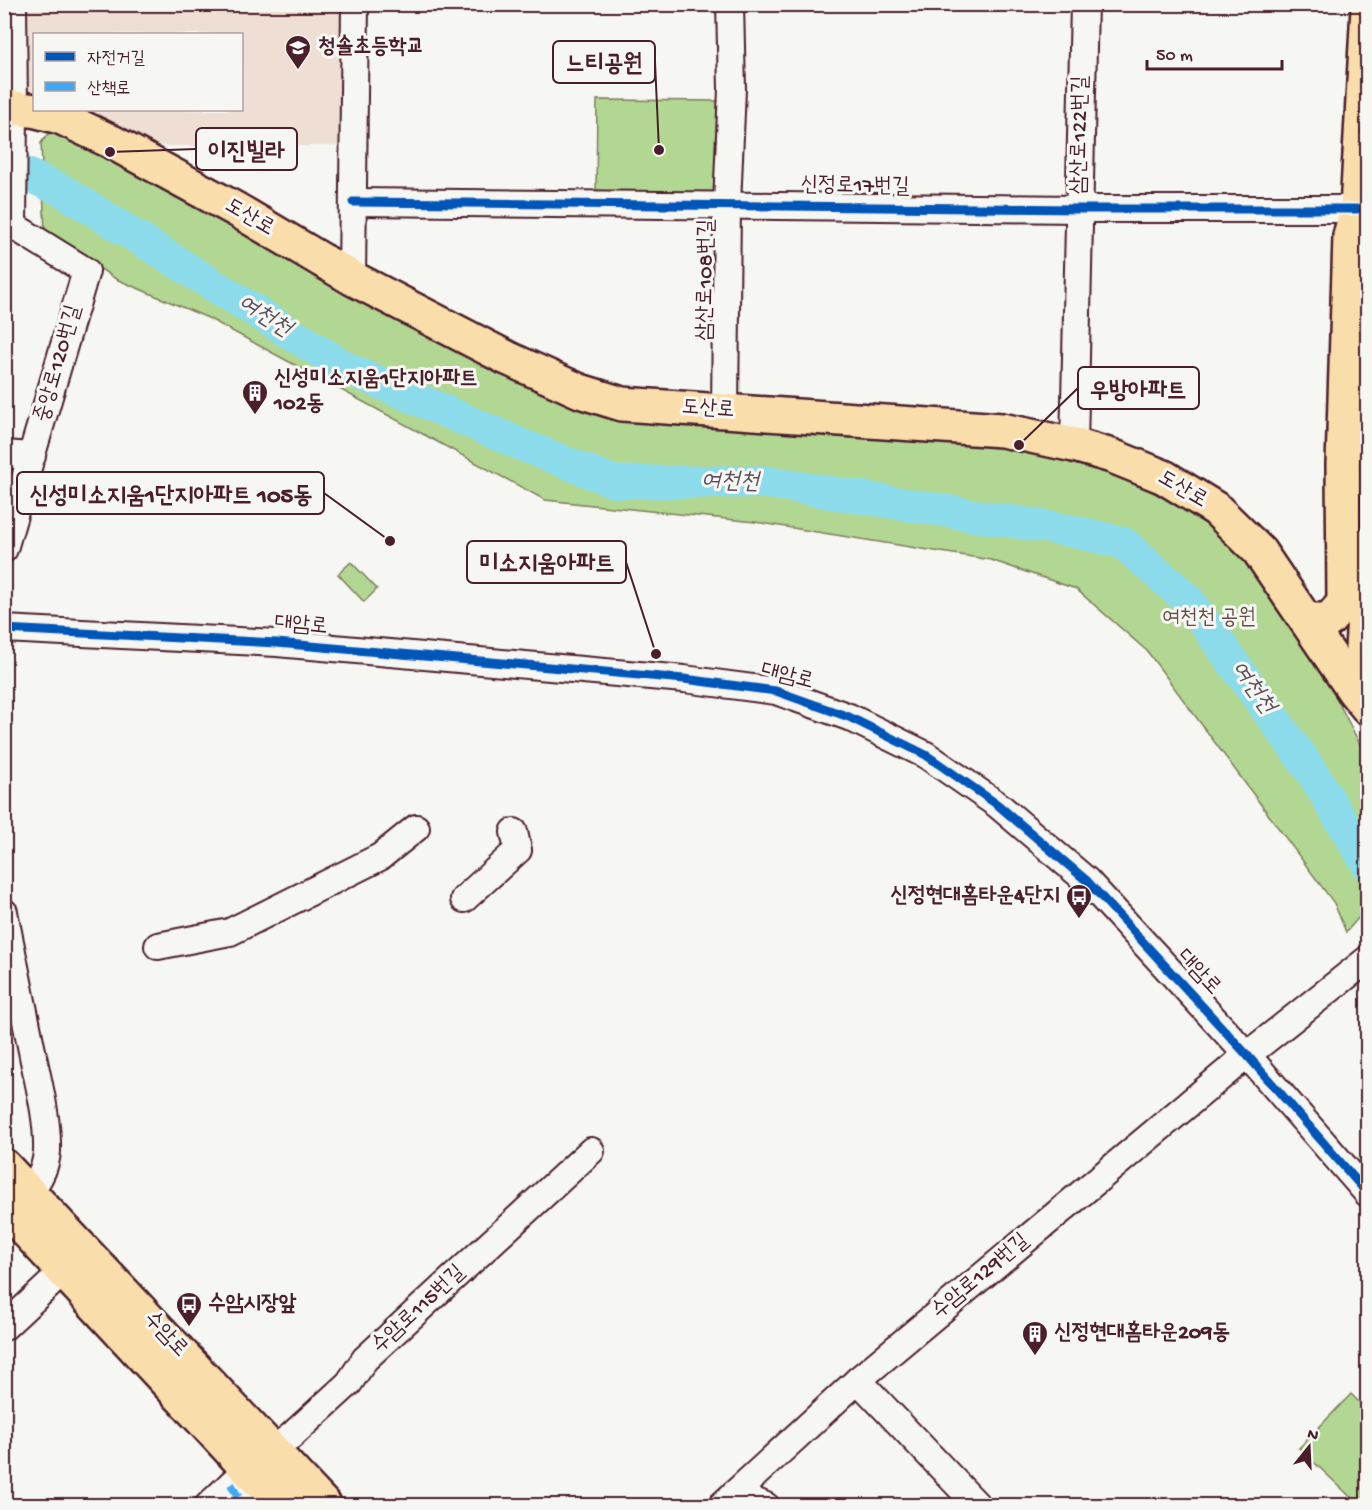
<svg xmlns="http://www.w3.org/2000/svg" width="1372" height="1510" font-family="'Gochi Hand','Poor Story',sans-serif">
<rect width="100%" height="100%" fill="#f6f6f2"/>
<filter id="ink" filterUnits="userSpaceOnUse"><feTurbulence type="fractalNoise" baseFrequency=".0167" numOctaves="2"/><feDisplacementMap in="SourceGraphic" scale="12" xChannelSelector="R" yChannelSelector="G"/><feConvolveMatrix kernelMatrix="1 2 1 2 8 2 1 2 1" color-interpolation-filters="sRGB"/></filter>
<g filter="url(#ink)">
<path fill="#eeded4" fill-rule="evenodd" d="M13,5H355L353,146H121L14,108ZM34,34H242V110H34Z"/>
<g fill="#b2d792" stroke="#7e7b5e" stroke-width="1.5">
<path d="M597,100L722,101L721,200L596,199Z"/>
<path d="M55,125L539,382L986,442L1115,474L1194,512L1260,570L1329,684L1367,758V908L1346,932L1334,903L1147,651L1076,589L991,560L755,522L545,500L208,318L116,279L45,233L41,143Z"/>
<path d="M351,562L377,589L364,602L338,574Z"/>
<path d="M1351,1394L1367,1410V1505H1359L1299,1448Z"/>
</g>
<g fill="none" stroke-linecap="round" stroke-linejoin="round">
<path stroke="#8cdbea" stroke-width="33" d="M4,164L63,191L346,368L522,445L615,482H765L1072,531L1123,543L1188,600L1312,772L1368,865"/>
<defs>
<g id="minor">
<path d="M13,4L14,108L13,226"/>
<path d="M353,202L1080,209H1357"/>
<path d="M4,220L86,271L4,549"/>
<path d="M352,278L355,4"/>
<path d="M725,411L727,205L732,89L730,4"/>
<path d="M1074,445L1084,4"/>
<path d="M4,454L32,456"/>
<path d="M4,629L277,643L684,679L776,691L849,717L926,755L998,805L1087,881L1247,1055L1368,1194"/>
<path d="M464,899L518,850L514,832"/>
<path d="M4,912C14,962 24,1011 34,1061C40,1089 48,1122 47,1151C46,1168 39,1180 29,1192"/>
<path d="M158,946L230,932L380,857L416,828"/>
<path d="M4,1327L64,1271"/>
<path d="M858,1380L978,1506"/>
<path d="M231,1484L243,1506"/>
<path d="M735,1493L766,1506"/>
<path d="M208,1506L247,1469L290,1437L349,1383L365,1359L591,1151"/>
<path d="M721,1506L858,1380L1247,1055L1368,959"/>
</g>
<g id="major">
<path d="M4,105L14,108L37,111L60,117L112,142L237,210L352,278L507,358L580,391L622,404L1002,430L1074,445L1112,456L1164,477L1216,509L1259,551L1354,691L1368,708"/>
<path d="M1368,545L1362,649L1368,676"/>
<path d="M1306,620H1329L1344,603L1343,465L1350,236L1357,209L1368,8"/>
<path d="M4,1166L325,1506"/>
<path d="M4,1207L282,1506"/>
</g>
</defs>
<use href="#minor" stroke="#4a1f2b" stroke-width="30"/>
<use href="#major" stroke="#4a1f2b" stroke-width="38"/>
<use href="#minor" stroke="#f6f6f2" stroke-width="26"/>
<use href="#major" stroke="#f9ddab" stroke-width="33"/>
<g stroke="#3fa9f5" stroke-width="8" stroke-dasharray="15 8" stroke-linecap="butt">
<path d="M1360,131H1368"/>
<path d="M231,1484L243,1506"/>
</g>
<defs>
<g id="cycleway">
<path d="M353,202L1080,209H1357"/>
<path d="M4,629L277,643L684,679L776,691L849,717L926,755L998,805L1087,881L1247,1055L1368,1194"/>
</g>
</defs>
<use href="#cycleway" stroke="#f6f6f2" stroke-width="13"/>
<use href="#cycleway" stroke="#0057b8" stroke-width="9"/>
</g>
</g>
<defs>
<symbol id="school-pin" viewBox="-11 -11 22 30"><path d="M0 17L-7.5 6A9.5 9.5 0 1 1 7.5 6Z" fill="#4a1f2b" stroke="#f6f6f2"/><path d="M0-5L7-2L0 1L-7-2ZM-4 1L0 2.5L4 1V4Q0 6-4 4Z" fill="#fff"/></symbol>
<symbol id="building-pin" viewBox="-11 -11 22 30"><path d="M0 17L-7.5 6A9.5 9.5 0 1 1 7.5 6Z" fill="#4a1f2b" stroke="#f6f6f2"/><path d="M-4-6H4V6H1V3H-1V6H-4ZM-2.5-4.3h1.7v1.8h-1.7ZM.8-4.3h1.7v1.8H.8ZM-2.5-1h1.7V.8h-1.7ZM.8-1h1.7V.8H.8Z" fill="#fff"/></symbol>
<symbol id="bus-pin" viewBox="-11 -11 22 30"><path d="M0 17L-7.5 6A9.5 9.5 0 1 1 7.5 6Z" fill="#4a1f2b" stroke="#f6f6f2"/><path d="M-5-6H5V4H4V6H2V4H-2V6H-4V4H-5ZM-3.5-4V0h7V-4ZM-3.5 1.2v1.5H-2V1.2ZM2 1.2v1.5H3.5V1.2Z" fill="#fff"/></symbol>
</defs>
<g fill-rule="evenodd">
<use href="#school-pin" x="283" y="33" width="30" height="40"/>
<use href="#building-pin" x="240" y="378" width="30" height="40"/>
<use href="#bus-pin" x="1064" y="882" width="30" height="40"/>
<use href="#bus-pin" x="174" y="1290" width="30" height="40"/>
<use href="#building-pin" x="1020" y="1319" width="30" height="40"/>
</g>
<g text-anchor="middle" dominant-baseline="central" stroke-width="6" stroke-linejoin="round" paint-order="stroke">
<g font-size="22" font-weight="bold" fill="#4a1f2b" stroke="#f6f6f2" text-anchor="start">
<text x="318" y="48">청솔초등학교</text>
<text x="274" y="380">신성미소지움1단지아파트<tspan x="274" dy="25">102동</tspan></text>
<text x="1060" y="897" text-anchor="end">신정현대홈타운4단지</text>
<text x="208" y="1305">수암시장앞</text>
<text x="1054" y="1334">신정현대홈타운209동</text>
</g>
<g font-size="22" fill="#4a1f2b" stroke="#f6f6f2">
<text transform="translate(1081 135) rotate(-89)">삼산로122번길</text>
<text transform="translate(855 187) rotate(1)">신정로17번길</text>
<text transform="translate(249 218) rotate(30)">도산로</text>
<text transform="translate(707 280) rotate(-89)">삼산로108번길</text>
<text transform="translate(59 364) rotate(-74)">중앙로120번길</text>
<text transform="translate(708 410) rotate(4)">도산로</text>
<text transform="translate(1182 490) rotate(30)">도산로</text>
<text transform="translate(301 626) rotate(5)">대암로</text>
<text transform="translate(787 677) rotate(14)">대암로</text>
<text transform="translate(1198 973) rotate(47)">대암로</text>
<text transform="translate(981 1277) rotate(-40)">수암로129번길</text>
<text transform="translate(419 1310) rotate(-43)">수암로115번길</text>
<text transform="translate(165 1335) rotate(47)">수암로</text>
</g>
<g font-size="22" fill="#644d45" stroke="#f6f6f2">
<text x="1209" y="619">여천천 공원</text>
</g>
<g font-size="24" font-style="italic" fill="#5a4e5b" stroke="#f6f6f2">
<text transform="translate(264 317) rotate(32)">여천천</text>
<text transform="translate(730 483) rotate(1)">여천천</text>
<text transform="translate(1252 688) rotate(54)">여천천</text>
</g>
</g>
<path fill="none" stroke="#4a1f2b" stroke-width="2" d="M659 150L655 62M110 152L196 149M1019 445L1078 388M390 541L324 493M656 654L626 562"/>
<g fill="#4a1f2b" stroke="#f6f6f2" stroke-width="2">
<circle cx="659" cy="150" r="6"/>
<circle cx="110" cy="152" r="6"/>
<circle cx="1019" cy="445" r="6"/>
<circle cx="390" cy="541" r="6"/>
<circle cx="656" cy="654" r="6"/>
</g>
<g fill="#f6f6f2" stroke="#4a1f2b" stroke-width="2">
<rect x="553" y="41" width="102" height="42" rx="6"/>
<rect x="196" y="128" width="101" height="42" rx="6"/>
<rect x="1078" y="367" width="121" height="42" rx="6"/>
<rect x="17" y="472" width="307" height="42" rx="6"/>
<rect x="467" y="541" width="159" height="42" rx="6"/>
</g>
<g font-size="24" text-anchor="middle" font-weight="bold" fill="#4a1f2b">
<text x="604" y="70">느티공원</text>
<text x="246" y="158">이진빌라</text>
<text x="1138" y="397">우방아파트</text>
<text x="171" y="502">신성미소지움1단지아파트 105동</text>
<text x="547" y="570">미소지움아파트</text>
</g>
<rect width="1372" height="1510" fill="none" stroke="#f6f6f2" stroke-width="24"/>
<rect x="12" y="12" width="1348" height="1486" fill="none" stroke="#4a1f2b" stroke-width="2" filter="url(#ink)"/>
<rect x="33" y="33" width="210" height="78" fill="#f6f6f2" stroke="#b1a0a2" stroke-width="1.5"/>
<rect x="45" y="52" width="30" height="9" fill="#0057b8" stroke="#b1a0a2" stroke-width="1.5"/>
<text x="87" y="63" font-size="18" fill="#4a1f2b">자전거길</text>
<rect x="45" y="82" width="30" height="9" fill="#3fa9f5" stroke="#b1a0a2" stroke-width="1.5"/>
<text x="87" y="93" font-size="18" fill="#4a1f2b">산책로</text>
<g transform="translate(1309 1447) rotate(18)" stroke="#f6f6f2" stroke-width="4.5" paint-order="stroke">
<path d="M0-4.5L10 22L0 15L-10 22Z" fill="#4a1f2b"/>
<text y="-9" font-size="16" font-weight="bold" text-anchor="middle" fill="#4a1f2b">N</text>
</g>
<path d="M1147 60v9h135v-9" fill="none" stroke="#4a1f2b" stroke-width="3"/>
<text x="1156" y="60" font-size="18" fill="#4a1f2b" stroke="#f6f6f2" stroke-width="4.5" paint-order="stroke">50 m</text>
</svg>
